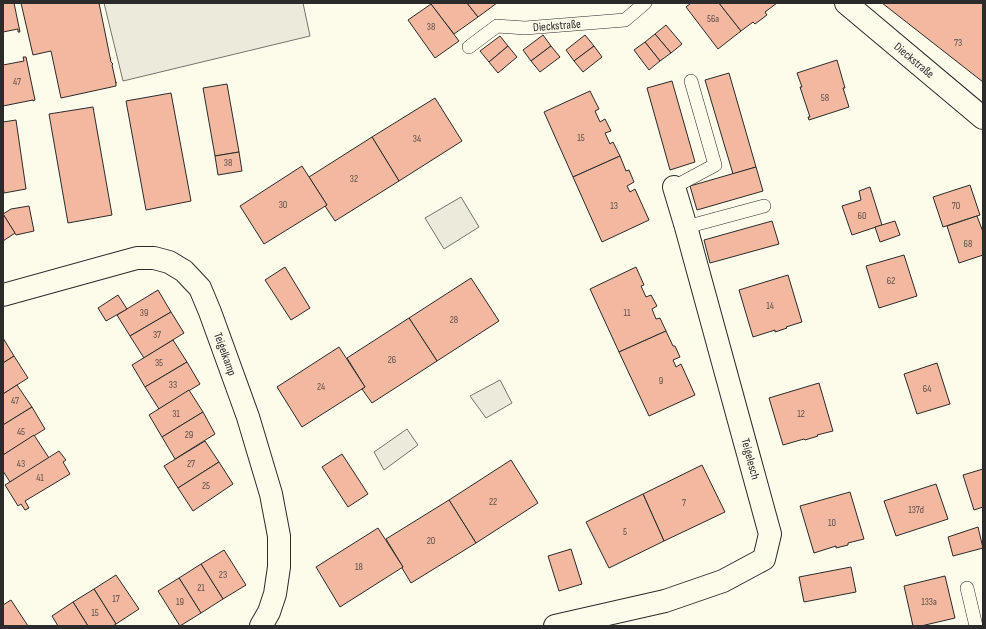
<svg xmlns="http://www.w3.org/2000/svg" width="986" height="629" font-family="'Sofia Sans Condensed',sans-serif">
<rect width="100%" height="100%" fill="#fdfbea"/>
<g fill="#ecebdb" stroke="#74746e">
<path d="M104,3H303L310,36L123,81Z"/>
<path d="M461,197L479,227L444,249L425,218Z"/>
<path d="M500,380L512,403L486,418L470,396Z"/>
<path d="M407,429L418,445L384,470L374,452Z"/>
</g>
<g fill="#f2b8a0" stroke="#2b2b2b">
<path d="M3,3H14L20,32H18V29L3,32Z"/>
<path d="M21,3H99L111,62L113,64L112,65L116,83V82V86L61,98L51,51L33,55Z"/>
<path d="M430,3H467L478,17L454,34Z"/>
<path d="M467,3H497L478,17Z"/>
<path d="M691,3H719L741,31L718,49L686,7Z"/>
<path d="M719,3H777L765,12L767,15L755,24L753,22L741,31Z"/>
<path d="M882,3H983V82Z"/>
<path d="M431,4L459,41L435,58L408,20Z"/>
<path d="M666,25L682,44L671,53L655,34Z"/>
<path d="M655,34L671,53L660,61L645,42Z"/>
<path d="M543,35L551,46L531,61L523,50Z"/>
<path d="M585,35L594,46L574,61L566,50Z"/>
<path d="M500,36L508,46L489,62L480,51Z"/>
<path d="M645,42L660,61L649,70L634,50Z"/>
<path d="M508,46L517,57L498,73L489,62Z"/>
<path d="M551,46L560,57L540,72L531,61Z"/>
<path d="M594,46L602,57L583,72L574,61Z"/>
<path d="M23,57H26L35,100L33,101V100L3,106V65L24,61Z"/>
<path d="M837,60L845,88H843L849,107L809,120L808,117H810L800,87H802L797,73Z"/>
<path d="M729,73L756,167L733,174L705,80Z"/>
<path d="M672,81L695,162L670,170L647,88Z"/>
<path d="M227,84L239,152L215,156L203,88Z"/>
<path d="M590,91L599,109L595,111L600,122L605,119L611,131L605,133L610,144L613,142L620,156L573,177L544,112Z"/>
<path d="M171,93L191,201L146,210L126,101Z"/>
<path d="M435,98L462,141L399,181L372,137Z"/>
<path d="M93,107L112,215L68,223L49,114Z"/>
<path d="M16,120L26,189L4,193L3,184V122Z"/>
<path d="M372,137L399,181L335,221L325,206L327,205L309,177Z"/>
<path d="M239,152L242,171L218,175L215,156Z"/>
<path d="M620,156L626,171L629,170L634,182L627,186L630,192L635,189L649,220L602,242L573,177Z"/>
<path d="M302,166L327,205L264,244L240,206Z"/>
<path d="M756,167L763,191L697,210L690,186Z"/>
<path d="M970,185L980,215L943,227L933,197Z"/>
<path d="M870,187L882,225L852,235L842,206L861,200L859,191Z"/>
<path d="M29,206L34,231L16,235L3,214L11,209Z"/>
<path d="M3,214L15,233L3,241Z"/>
<path d="M977,216L983,232V255L959,263L947,226Z"/>
<path d="M772,221L779,244L710,263L704,240Z"/>
<path d="M895,221L900,235L880,242L875,227Z"/>
<path d="M904,255L917,296L879,308L866,266Z"/>
<path d="M285,267L310,308L291,320L265,280Z"/>
<path d="M636,267L644,285L641,286L646,297L651,295L657,306L652,309L656,319L660,318L666,331L619,352L590,289Z"/>
<path d="M788,275L802,322L786,327L787,328L775,332V330L753,337L739,290Z"/>
<path d="M471,278L499,321L437,361L409,318Z"/>
<path d="M158,290L171,312L130,336L117,315Z"/>
<path d="M118,295L127,309L106,321L98,308Z"/>
<path d="M171,312L184,333L144,358L130,336Z"/>
<path d="M409,318L437,361L372,403L362,389L365,387L347,358Z"/>
<path d="M666,331L673,346H675L680,357L673,360L676,367L681,364L695,395L649,416L619,352Z"/>
<path d="M3,338L14,356L3,363Z"/>
<path d="M173,340L187,362L145,387L132,365Z"/>
<path d="M339,347L365,387L302,427L277,387Z"/>
<path d="M14,356L28,378L3,394V363Z"/>
<path d="M187,362L200,384L159,409L145,387Z"/>
<path d="M937,363L950,404L917,414L904,374Z"/>
<path d="M819,383L833,431L817,435L818,436L805,440L804,439L783,445L769,398Z"/>
<path d="M17,385L32,407L3,425V394Z"/>
<path d="M189,390L203,412L162,437L149,415Z"/>
<path d="M32,407L45,429L3,455V425Z"/>
<path d="M203,412L215,434L175,459L162,437Z"/>
<path d="M34,435L49,458L10,482L3,471V455Z"/>
<path d="M205,441L219,462L178,488L164,466Z"/>
<path d="M59,451L66,460L63,462L70,474L25,501L29,508L25,510L21,504L18,506L5,485Z"/>
<path d="M342,454L368,494L348,507L322,467Z"/>
<path d="M511,460L538,503L476,543L449,500Z"/>
<path d="M219,462L233,484L193,511L178,488Z"/>
<path d="M702,465L725,512L664,541L643,494Z"/>
<path d="M983,469V507L974,510L963,475Z"/>
<path d="M936,484L948,519L896,536L884,501Z"/>
<path d="M850,492L864,539L848,543V545L836,548V546L814,553L800,506Z"/>
<path d="M643,494L664,541L609,568L586,522Z"/>
<path d="M449,500L476,543L411,583L402,568L403,567L386,539Z"/>
<path d="M978,527L983,548L953,556L948,537Z"/>
<path d="M378,528L403,567L340,607L316,567Z"/>
<path d="M571,549L582,584L559,591L548,556Z"/>
<path d="M224,550L246,585L223,599L201,564Z"/>
<path d="M201,564L223,599L201,613L179,578Z"/>
<path d="M851,567L856,592L804,602L799,577Z"/>
<path d="M116,575L139,609L116,624L94,589Z"/>
<path d="M945,576L955,618L921,626H913L904,586Z"/>
<path d="M179,578L201,613L180,626L158,591Z"/>
<path d="M94,589L116,624L113,626H88L73,602Z"/>
<path d="M11,600L28,626H3V605Z"/>
<path d="M73,602L88,626H58L52,616Z"/>
</g>
<g fill="none" stroke-linecap="round" stroke-linejoin="round">
<defs>
<g id="lane">
<path id="s1" d="M469,47L497,26L525,28L625,20L645,3"/>
<path d="M674,187L715,165L691,81"/>
<path d="M686,227L764,206"/>
<path d="M967,588L976,626"/>
</g>
<g id="street">
<path id="s2" d="M846,3L983,118"/>
<path id="s3" d="M3,295L137,258H154L169,262L184,271L200,288L210,312L248,417L271,494L279,536V567L275,594L269,612L261,626"/>
<path d="M555,626L665,601L723,581L764,559L770,534L686,227L674,187"/>
</g>
</defs>
<use href="#lane" stroke="#2b2b2b" stroke-width="14"/>
<use href="#street" stroke="#2b2b2b" stroke-width="24"/>
<use href="#lane" stroke="#fdfbea" stroke-width="13"/>
<use href="#street" stroke="#fdfbea" stroke-width="22"/>
</g>
<g text-anchor="middle" dominant-baseline="central" stroke-width="3" stroke-linejoin="round" paint-order="stroke">
<g font-size="10" fill="#5d4e48">
<text x="713" y="19">56a</text>
<text x="431" y="27">38</text>
<text x="958" y="43">73</text>
<text x="17" y="82">47</text>
<text x="825" y="98">58</text>
<text x="581" y="138">15</text>
<text x="417" y="139">34</text>
<text x="228" y="163">38</text>
<text x="354" y="179">32</text>
<text x="283" y="205">30</text>
<text x="614" y="206">13</text>
<text x="956" y="206">70</text>
<text x="862" y="216">60</text>
<text x="968" y="244">68</text>
<text x="891" y="281">62</text>
<text x="770" y="306">14</text>
<text x="144" y="313">39</text>
<text x="627" y="313">11</text>
<text x="454" y="320">28</text>
<text x="157" y="335">37</text>
<text x="392" y="360">26</text>
<text x="159" y="363">35</text>
<text x="661" y="381">9</text>
<text x="173" y="385">33</text>
<text x="321" y="387">24</text>
<text x="927" y="389">64</text>
<text x="15" y="401">47</text>
<text x="176" y="414">31</text>
<text x="801" y="414">12</text>
<text x="21" y="432">45</text>
<text x="189" y="435">29</text>
<text x="21" y="464">43</text>
<text x="191" y="464">27</text>
<text x="40" y="478">41</text>
<text x="206" y="486">25</text>
<text x="493" y="502">22</text>
<text x="684" y="503">7</text>
<text x="916" y="510">137d</text>
<text x="832" y="523">10</text>
<text x="625" y="532">5</text>
<text x="431" y="541">20</text>
<text x="359" y="567">18</text>
<text x="223" y="575">23</text>
<text x="201" y="588">21</text>
<text x="116" y="599">17</text>
<text x="180" y="602">19</text>
<text x="929" y="602">133a</text>
<text x="95" y="613">15</text>
</g>
<g font-size="12" fill="#2b2b2b" stroke="#fdfbea">
<text stroke="none"><textPath href="#s1" startOffset="95">Dieckstraße</textPath></text>
<text stroke="none"><textPath href="#s2" startOffset="89">Dieckstraße</textPath></text>
<text stroke="none"><textPath href="#s3" startOffset="283">Teigelkamp</textPath></text>
<text transform="translate(750 459) rotate(75)">Teigelesch</text>
</g>
</g>
<rect width="986" height="629" fill="none" stroke="#2b2b2b" stroke-width="8"/>
</svg>
